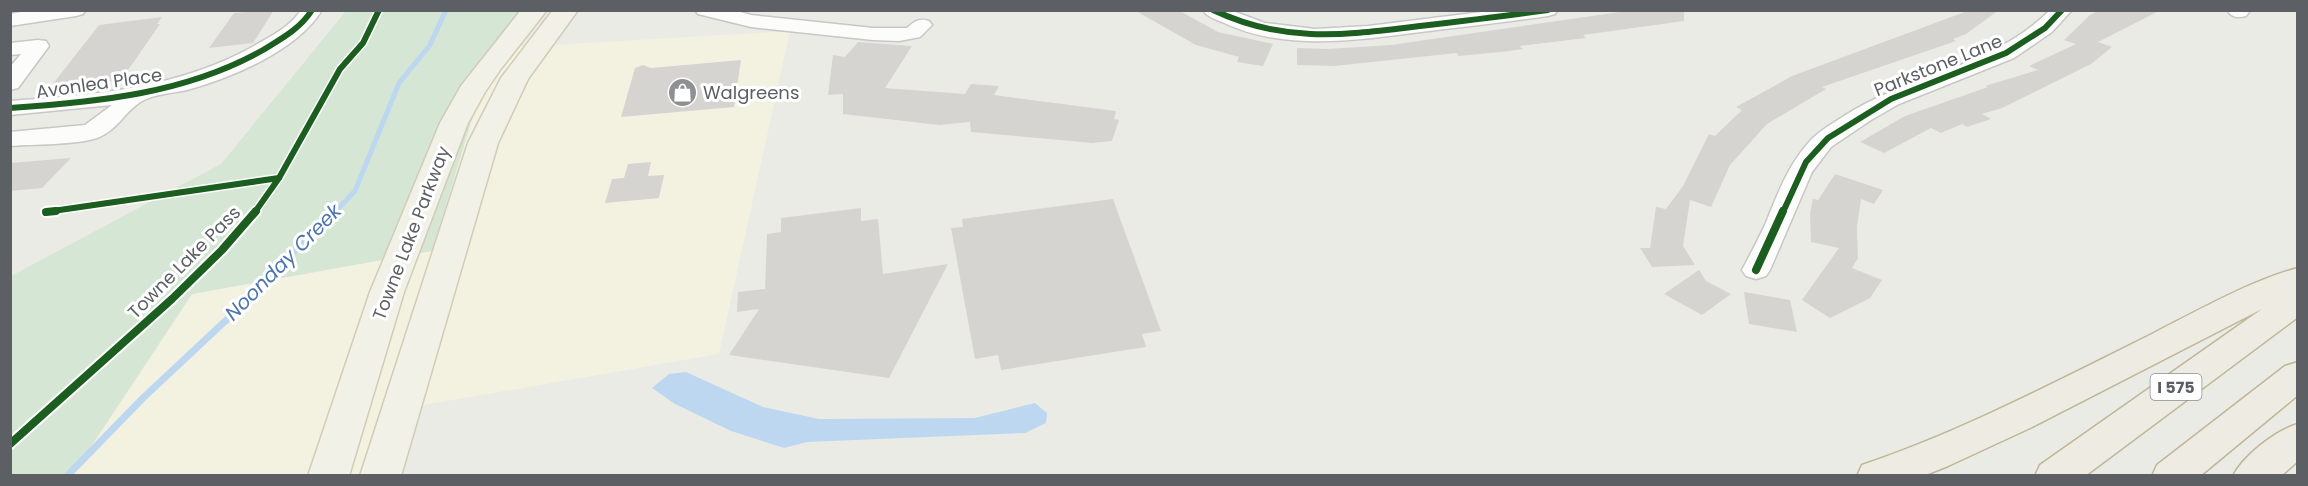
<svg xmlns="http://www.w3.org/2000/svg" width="2308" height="486" font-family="Poppins,sans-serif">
<rect width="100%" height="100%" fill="#ebebe6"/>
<path fill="#f3f1e0" d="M790,31L719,354L383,412L363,475L72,476L192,294L432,251L479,96L518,47Z"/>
<path fill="#d5e6d4" d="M346,11H546L479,96L432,251L192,294L72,475L11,476V276L221,164Z"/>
<path fill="#bed7f1" d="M686,372L763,407L819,419L975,418L1035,403L1047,413L1046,423L1025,433L807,442L784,448L731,431L675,404L652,388L669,374Z"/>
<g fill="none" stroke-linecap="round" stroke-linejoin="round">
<path stroke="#bed7f1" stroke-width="5" d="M335,212L355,191L399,83L430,45L446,10"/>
<path stroke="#bed7f1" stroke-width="7" d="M67,476L143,398L237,310L274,268L314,235L337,211"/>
</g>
<g fill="#d5d4d1">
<path d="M274,10L253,43L209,48L234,13Z"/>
<path d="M1134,10H1178L1218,32L1273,44L1263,66L1237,62L1239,57L1196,45Z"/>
<path d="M1634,10H1684V21L1583,35L1586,38L1519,46L1523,49L1501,52L1458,56L1457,53L1334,66L1297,65V48L1328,49L1391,45Z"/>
<path d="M1970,10H1999L1966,34L1953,39L1956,41L1822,87L1826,89L1767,124L1730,165L1711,207L1690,200L1683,246L1695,265L1652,267L1640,248H1650L1656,207L1666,209L1683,186L1709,134L1715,136L1742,110L1736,107L1792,76Z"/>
<path d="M2100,10H2161L2098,42L2112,47L2091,64L2002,108L1982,114L1991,119L1967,127L1962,124L1941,133L1931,128L1884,153L1860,142L1905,116L1988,87L1985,86L2038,70L2029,66L2076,44L2064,40L2090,15Z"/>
<path d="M162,17L157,24H160L121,80L49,89L99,25Z"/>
<path d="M858,42L912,46L885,88L965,94L971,84L999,86L994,95L1116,111L1114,119L1119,120L1112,141L1092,143L971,132L970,122L939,125L843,114V94L828,95L833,55L845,57Z"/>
<path d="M741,60L734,107L621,117L635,68L643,65L651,68Z"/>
<path d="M71,158L42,188L10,191V163Z"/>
<path d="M651,162L648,176L664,175L659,198L605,203L612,179L624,178L628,164Z"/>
<path d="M1835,174L1883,190L1874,204L1861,199L1857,227L1858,258L1852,268L1882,280L1870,298L1830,318L1802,300L1839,248L1811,242L1810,213L1813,199L1818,200Z"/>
<path d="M1113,199L1161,331L1142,334L1146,347L1001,370L998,355L975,359L951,228L963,227L962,219Z"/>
<path d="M861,208V221L878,219L883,274L948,264L889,378L729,355L759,309L737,312L738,292L765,289L767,234L781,232V218Z"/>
<path d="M1699,270L1706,281L1731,294L1702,315L1664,294Z"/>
<path d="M1744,292L1790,300L1797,332L1749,324Z"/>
</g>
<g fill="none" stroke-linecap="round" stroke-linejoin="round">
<defs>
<g id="minor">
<path d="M32,10H86L83,14L76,16L10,26V14Z"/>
<path d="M301,10H322C297,51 231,78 187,90C174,93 154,94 142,101C125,111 117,131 97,138C75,145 35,144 10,146V132L85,125L112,105L10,115V101C95,95 179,88 254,46C271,36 290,27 301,10Z"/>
<path d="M695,10H733L751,15L873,28H907C915,21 919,18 929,21L932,25L920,37L899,41L873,40L751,27L698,14Z"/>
<path d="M1203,10H1230L1265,23L1315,29L1368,26L1498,10H1558L1555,14L1548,16C1506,22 1463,27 1421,32C1356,40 1284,52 1222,22C1215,19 1207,17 1203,10Z"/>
<path d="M2050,10H2072L2052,32L2014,58L1899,104L1871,120L1831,147L1812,172L1770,270L1766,276L1756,279L1746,276L1742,270C1750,255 1758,240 1765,225C1777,195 1788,165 1810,141C1819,131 1832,124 1844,116C1909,74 1993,68 2050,10Z"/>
<path d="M2227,10H2248L2249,12L2246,16C2238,18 2232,18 2227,10Z"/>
<path d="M38,40L46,41L49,46L18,88L10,90V67L21,54L10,55V43Z"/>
</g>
<g id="major">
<path d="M521,10H547L500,70L485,92L468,123L404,292L349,476H308L370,292L440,123L461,86Z"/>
<path d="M553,10H578L528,79L498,143L401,476H360L468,143L501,78Z"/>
</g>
<g id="highway">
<path d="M2298,268V317L2085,476H2035L2040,465L2262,309L2030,428L1948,466L1923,476H1857L1862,465C1963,431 2057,381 2152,334C2195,312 2252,280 2298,268Z"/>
<path d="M2298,362V395L2200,476H2152L2157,465L2285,366Z"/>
<path d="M2298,424V461L2281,476H2233C2243,456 2276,430 2298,424Z"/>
</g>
</defs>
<use href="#minor" stroke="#c7c7c7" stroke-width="3"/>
<use href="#major" stroke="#d1ccb6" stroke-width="3"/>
<use href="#highway" stroke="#bfb697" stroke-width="3"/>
<use href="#minor" fill="#fcfcfb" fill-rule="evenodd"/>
<use href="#major" fill="#f2f1e8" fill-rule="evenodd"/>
<use href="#highway" fill="#eeece2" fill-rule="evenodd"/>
<defs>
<g id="cycleway-far1">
<path d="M1213,10C1285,44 1344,35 1420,26C1463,21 1505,16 1548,10"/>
<path d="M10,108C97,102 185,94 263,50C281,39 300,29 312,10"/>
<path d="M46,212L279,178"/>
<path d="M255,212L279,178L340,69L363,43L379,10"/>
<path d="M1783,212L1806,162L1828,138L1891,99L2006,53L2045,28L2062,10"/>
</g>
<g id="cycleway">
<path d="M46,212L56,211"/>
<path d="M1756,270L1783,211"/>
<path d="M10,444L172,299L222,250L256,211"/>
</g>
</defs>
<use href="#cycleway-far1" stroke="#fff" stroke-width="9"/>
<use href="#cycleway" stroke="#fff" stroke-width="12"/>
<use href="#cycleway-far1" stroke="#1b5e20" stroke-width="6"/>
<use href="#cycleway" stroke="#1b5e20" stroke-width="8"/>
</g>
<defs>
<symbol id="shop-disc" viewBox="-11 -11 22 22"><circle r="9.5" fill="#8e9091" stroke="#fff"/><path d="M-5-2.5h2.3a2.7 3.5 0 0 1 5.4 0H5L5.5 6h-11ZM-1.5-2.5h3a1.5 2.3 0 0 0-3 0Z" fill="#fff"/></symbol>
</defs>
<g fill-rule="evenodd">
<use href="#shop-disc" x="666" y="76" width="33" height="33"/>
</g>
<g text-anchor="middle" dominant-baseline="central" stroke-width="6" stroke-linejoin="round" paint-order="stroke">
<rect fill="#fff" stroke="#8d8f92" stroke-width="1.5" x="2150.5" y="374" width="51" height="26" rx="4.5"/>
<g font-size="16" font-weight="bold" fill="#5c5f63">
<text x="2176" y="387">I 575</text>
</g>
<g font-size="18" fill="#5c5f63" stroke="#fff">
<text transform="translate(1938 65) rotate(-22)">Parkstone Lane</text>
<text transform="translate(99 83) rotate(-8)">Avonlea Place</text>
<text transform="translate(411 233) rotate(-69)">Towne Lake Parkway</text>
<text transform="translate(184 262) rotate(-45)">Towne Lake Pass</text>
</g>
<g font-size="18" fill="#5c5f63" stroke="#fff" text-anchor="start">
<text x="703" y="92">Walgreens</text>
</g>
<g font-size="20" font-style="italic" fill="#4d74af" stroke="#fff">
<text transform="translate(283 262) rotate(-45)">Noonday Creek</text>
</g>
</g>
<rect width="2308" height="486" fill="none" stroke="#5c5f63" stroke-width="24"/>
</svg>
